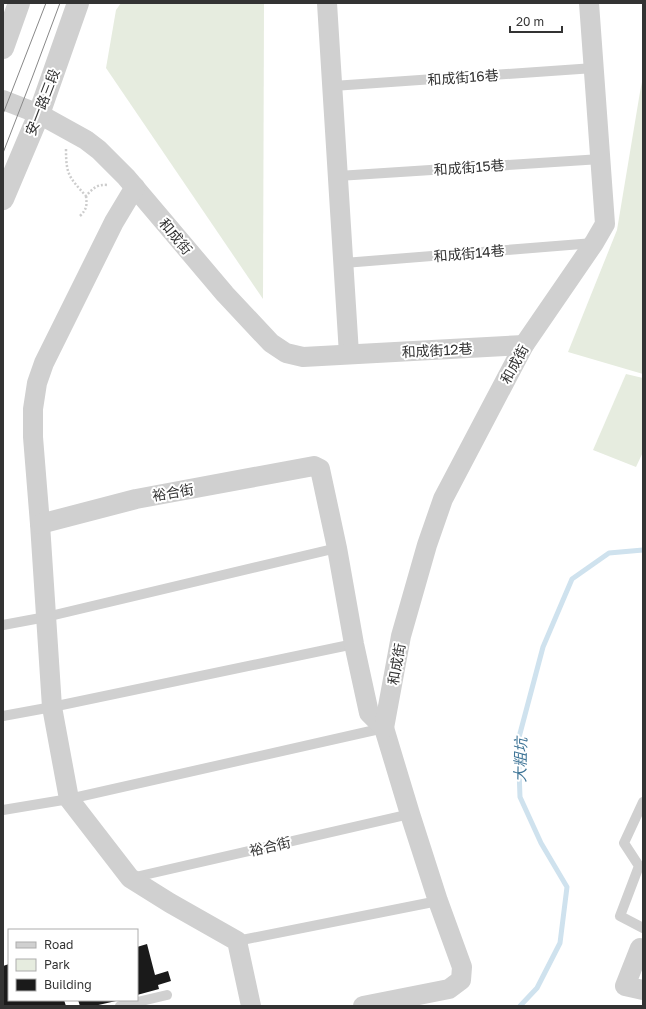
<svg xmlns="http://www.w3.org/2000/svg" width="646" height="1009" font-family="'Golos Text','Noto Sans TC',sans-serif">
<rect width="100%" height="100%" fill="#fff"/>
<g fill="#e6ecdf">
<path d="M121,3H264L263,299L106,68L116,10Z"/>
<path d="M643,77V374L568,352L617,230L640,92Z"/>
<path d="M626,374L643,378V452L636,467L593,450Z"/>
</g>
<g fill="none" stroke-linecap="round" stroke-linejoin="round">
<path stroke="#cfe2ee" stroke-width="5" d="M520,1006L537,988L560,943L567,887L541,843L520,797L518,741L543,647L572,579L609,553L643,550"/>
</g>
<g fill="#1a1a1a">
<path d="M147,944L155,975L168,971L171,981L158,985L159,989L137,995V947Z"/>
<path d="M9,964V1000H64L66,1006H3V966Z"/>
<path d="M78,1000H116V1001L94,1006H80Z"/>
</g>
<g fill="none" stroke-linecap="round" stroke-linejoin="round">
<g stroke="#cdcdcd" stroke-width="2.5" stroke-dasharray="2 2" stroke-linecap="butt">
<path d="M66,149C66,175 69,177 86,196C92,189 97,184 107,185"/>
<path d="M80,216C87,209 87,205 86,196"/>
</g>
<g stroke="#d0d0d0" stroke-width="10">
<path d="M333,86L594,68"/>
<path d="M338,176L601,159"/>
<path d="M344,263L594,243"/>
<path d="M3,625L46,617L337,548"/>
<path d="M3,716L52,707L354,644"/>
<path d="M643,802L624,843L639,866L620,916L643,928"/>
<path d="M3,810L69,799L384,728"/>
<path d="M131,878L410,814"/>
<path d="M237,941L438,901"/>
<path d="M120,1006L167,995"/>
</g>
<g stroke="#d0d0d0" stroke-width="20">
<path d="M327,3L349,354"/>
<path d="M3,100L39,114L86,140L99,150L126,177L225,294L271,343L286,353L303,357L524,345"/>
<path d="M135,187L114,222L44,363L37,383L33,409V437L40,524L52,707L69,799L130,878L170,903L237,941L251,1006"/>
<path d="M40,524L136,499L314,466L320,469L337,548L354,644L369,713L384,728L410,814L438,901L462,967L461,980L449,989L363,1006"/>
<path d="M384,728L401,636L427,545L443,499L524,345L594,243L605,224L589,3"/>
<path d="M643,949L640,948L625,986L643,990"/>
</g>
<g stroke="#d0d0d0" stroke-width="22">
<path d="M3,48L19,3"/>
<path d="M3,199L39,114L78,3"/>
</g>
<g stroke="#888" stroke-width="1">
<path d="M3,114L46,3"/>
<path d="M3,153L32,78L60,3"/>
</g>
</g>
<g text-anchor="middle" dominant-baseline="central" stroke-width="4" stroke-linejoin="round" paint-order="stroke">
<g font-size="14" fill="#333" stroke="#fff">
<text transform="translate(463 77) rotate(-4)">和成街16巷</text>
<text transform="translate(42 102) rotate(-69)">安一路三段</text>
<text transform="translate(469 167) rotate(-4)">和成街15巷</text>
<text transform="translate(176 236) rotate(50)">和成街</text>
<text transform="translate(469 253) rotate(-5)">和成街14巷</text>
<text transform="translate(437 350) rotate(-3)">和成街12巷</text>
<text transform="translate(514 364) rotate(-61)">和成街</text>
<text transform="translate(173 492) rotate(-10)">裕合街</text>
<text transform="translate(396 664) rotate(-80)">和成街</text>
<text transform="translate(270 846) rotate(-13)">裕合街</text>
</g>
<g font-size="15" font-style="italic" fill="#3f7597" stroke="#fff">
<text transform="translate(520 760) rotate(-89)">大粗坑</text>
</g>
</g>
<rect width="646" height="1009" fill="none" stroke="#333333" stroke-width="8"/>
<rect x="8" y="929" width="130" height="72" fill="#ffffff" stroke="#adadad"/>
<rect x="16" y="942" width="20" height="6" fill="#d0d0d0" stroke="#adadad"/>
<text x="44" y="949" font-size="12" fill="#333333">Road</text>
<rect x="16" y="959" width="20" height="12" fill="#e6ecdf" stroke="#adadad"/>
<text x="44" y="969" font-size="12" fill="#333333">Park</text>
<rect x="16" y="979" width="20" height="12" fill="#1a1a1a" stroke="#adadad"/>
<text x="44" y="989" font-size="12" fill="#333333">Building</text>
<path d="M510 26v6h52v-6" fill="none" stroke="#333333" stroke-width="2"/>
<text x="516" y="26" font-size="12" fill="#333333" stroke="#ffffff" stroke-width="3" paint-order="stroke">20 m</text>
</svg>
